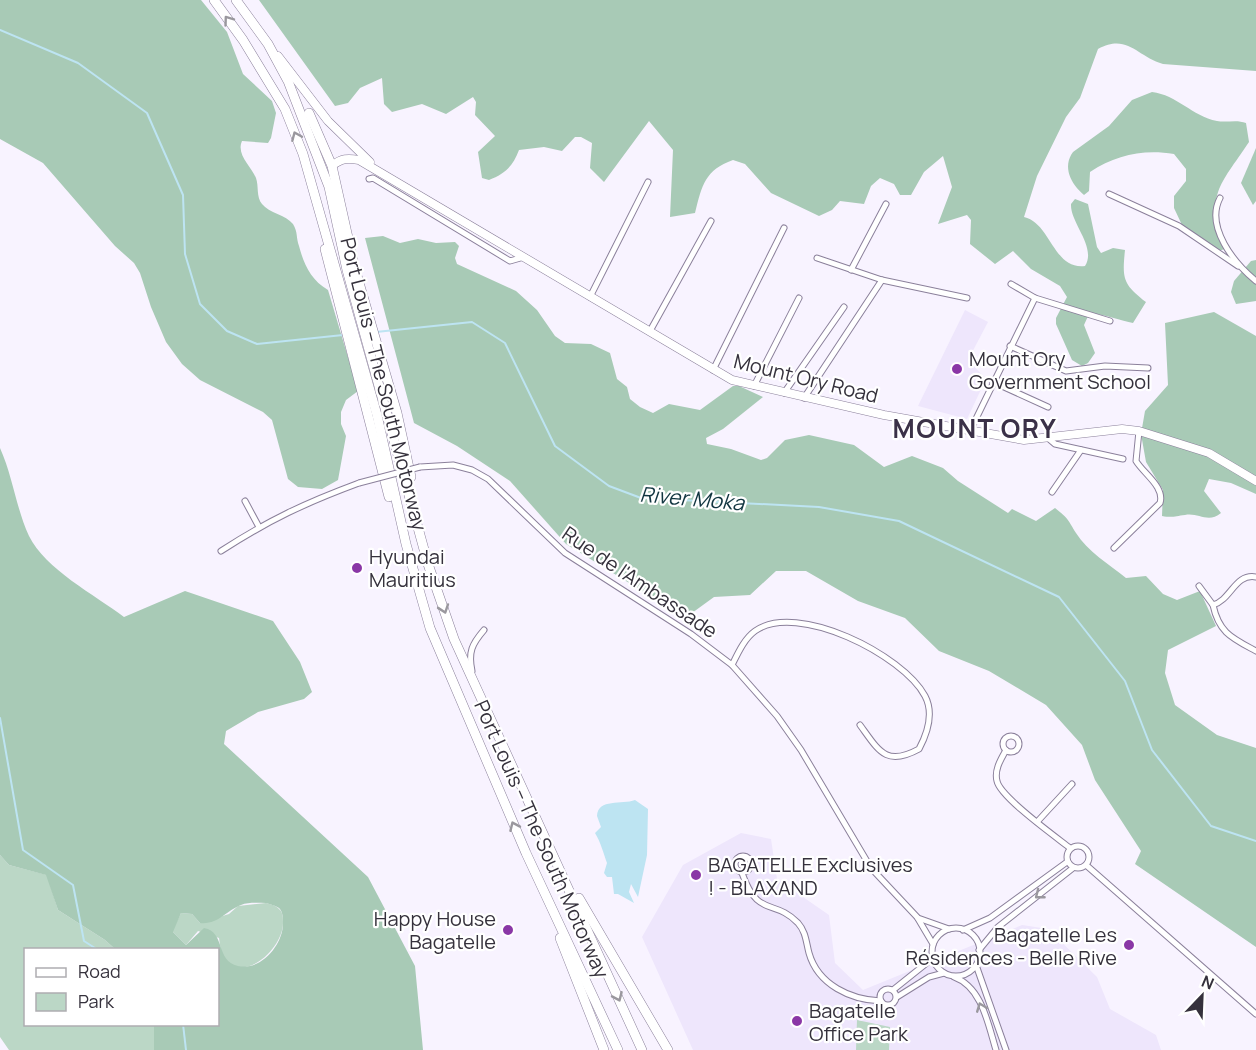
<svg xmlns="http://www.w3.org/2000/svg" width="1256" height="1050" font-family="Manrope,sans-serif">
<rect width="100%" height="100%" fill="#f8f3ff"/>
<g fill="#eee6fc">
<path d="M965,310L988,322L968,360L986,379L967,419L918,406Z"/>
<path d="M741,833L771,839L777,879L829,915L835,963L863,990L1022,925L1048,929L1097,977L1110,1009L1156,1035L1161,1050H693L642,937L683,865Z"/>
</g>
<g fill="#bbd7c6">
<path d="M0,855L9,865L47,875L58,910L105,940L115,949L26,950V1024L154,1025V1050H9L0,1037Z"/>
<path d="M266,903C270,904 277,906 279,909C283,912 283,918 283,922C284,947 246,983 226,960C221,955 220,945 219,938L198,931L186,945L172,931L181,913L192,914L200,923L229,914L238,906Z"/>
<path d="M857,1020L890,1027L889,1050H856Z"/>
</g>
<g fill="#a8cab6" fill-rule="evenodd">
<path d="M0,0H201L227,32L243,74L272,101L276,113L271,138L268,143L242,141C236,155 251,166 256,178C259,186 256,197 262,204C269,213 286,215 293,224C298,232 296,238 299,246C304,265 311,280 328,290L358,391L346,400L341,412V424L346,436L338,480L322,489L298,487L288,479L272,420L263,412L200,380L182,364L166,342L151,307L140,273L134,263L115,246L43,163L0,139Z"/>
<path d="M259,0H1256V71L1163,64C1137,57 1128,33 1098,49L1080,98L1066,117L1037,176L1024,217C1051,223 1053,270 1085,266C1097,247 1070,223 1071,204L1075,199L1088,204L1097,247L1101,253L1113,248L1125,250C1122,279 1123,284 1146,302L1133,323C1121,321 1099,312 1089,314L1084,325L1095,353L1088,363L1082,366L1072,360L1056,324V318L1067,297L1060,286L1031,269L1013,251L995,264L970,244L971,220L967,215L938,224L952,187L943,156L924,172L911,195H900L894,184L880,178L871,186L864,204L840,201L832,210L819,216L771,193L745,164L733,160C705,170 702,185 695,213L670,217L673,150L649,121L604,182L590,168L592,143L581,137H575L562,151L544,147L519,150C513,166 505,174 489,180L482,178L478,152L495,136L475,115L476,102L473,97L446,114L422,104L392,112L384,104L382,78L360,88L348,103L335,106Z"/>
<path d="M1152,92C1177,95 1192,116 1217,121C1227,123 1236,119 1246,123L1249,142C1219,187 1205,194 1225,249L1218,251L1182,225L1174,208V196L1186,181V169L1174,154C1143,149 1116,155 1090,172L1089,191L1084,195C1071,184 1062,167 1073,152L1109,126L1132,100Z"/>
<path d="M1256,148V201L1253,205L1241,183Z"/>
<path d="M383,236L400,243L418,239L436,243L455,242L459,246L455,258L457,264L516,291L537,310L555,336L565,343L591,344L610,353L617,379L627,387L630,399L640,407L653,413L669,404L700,410L733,386H739L763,397L723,429L706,438L707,444L731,449L761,460L767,458L785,440L809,435L854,445L884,467L912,456L943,468L958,481L1008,513L1012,509L1036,521L1055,508C1069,519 1068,520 1076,533C1087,551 1110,565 1126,578L1146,576L1163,594L1177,600L1200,591L1216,626L1168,650L1165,673L1175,705L1217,735L1256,748V947L1135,864L1141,851L1095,780L1082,745L1046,705L989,671L939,651L905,618L858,601L806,571H776L750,595L714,597L692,613L673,610L566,544L510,481L457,446L414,423L365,238Z"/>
<path d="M1256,260V301L1236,304L1231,292L1234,281L1251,261Z"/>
<path d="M1214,312L1256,336V494L1231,483L1209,479L1204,491L1221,513C1208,524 1198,512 1185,515C1175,516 1173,518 1162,516L1163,490L1146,462L1141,434L1145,411L1168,385L1165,323Z"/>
<path d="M0,448C13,477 16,508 29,536C45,569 95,595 124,617L185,591L273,621L300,662L312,692L304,699L258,712L226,731L224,744L368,877L415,966L423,1050H154V1025L218,1024V950L115,949L105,940L58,910L46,875L9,865L0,855ZM266,903C270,904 276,906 279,908C283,912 283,918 283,922C284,943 262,971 238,966C215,961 226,932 204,928L186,945L173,932L181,913L192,914L200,923C218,925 227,910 241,905C248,902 258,903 266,903Z"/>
</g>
<path fill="#bde4f2" d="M635,800L648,809L647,855L638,897L631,884L629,892L634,903L618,894H614L612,877H607L604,873L607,863C603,852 601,843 595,833L601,827L597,816C598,798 622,805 635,800Z"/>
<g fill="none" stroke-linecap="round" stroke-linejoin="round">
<g stroke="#bde4f2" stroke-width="2">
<path d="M0,30L78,63L147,113L183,195L185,254L200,304L227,331L257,344L343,335"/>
<path d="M376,332L472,322L505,343L555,446L609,486L641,498L819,507L899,521L1059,597L1125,681L1152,750L1211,826L1256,841"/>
<path d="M0,718L23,850L73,885L84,941L98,950"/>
<path d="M183,1024L186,1050"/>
</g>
<defs>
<g id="minor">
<path d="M369,179L373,178L510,261L524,257"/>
<path d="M1109,194L1179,226L1238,266"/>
<path d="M1220,198C1205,227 1234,263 1256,281"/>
<path d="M817,258L882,280L967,298"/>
<path d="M851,270L886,204"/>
<path d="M1011,284L1035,298L1110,321"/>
<path d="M590,297L648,182"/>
<path d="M650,331L711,221"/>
<path d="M1010,346L1066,371L1105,366L1148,368"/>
<path d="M713,370L784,228"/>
<path d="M993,382L1048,407"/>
<path d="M754,386L799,298"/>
<path d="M784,393L844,307"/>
<path d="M804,398L882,280"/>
<path d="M970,431L1035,298"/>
<path d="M1048,438L1055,444L1123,459"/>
<path d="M420,467L453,465L472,470L488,479L565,553L691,634L732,665L777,716L801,750L871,868L917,917L933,944"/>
<path d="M1052,492L1081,450"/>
<path d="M245,501L259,527"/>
<path d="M1114,548L1160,503C1165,487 1144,474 1136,461L1139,431"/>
<path d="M221,551C269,520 305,503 359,483"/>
<path d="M1199,586L1213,605C1231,600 1235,573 1256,577"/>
<path d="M1213,605C1219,633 1232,638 1256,651"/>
<path d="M732,665C738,653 744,639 755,631C797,601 903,655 925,696C934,713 927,734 919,749C886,767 879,751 860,725"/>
<path d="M472,671C468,652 472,644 484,630"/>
<circle cx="1011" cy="744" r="8"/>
<path d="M1006,750C1001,759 994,770 997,781C1000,797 1056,837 1070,848"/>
<path d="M1037,822L1072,784"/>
<circle cx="1078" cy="857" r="11"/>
<circle cx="743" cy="864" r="8"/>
<path d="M1086,865L1256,1014"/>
<path d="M742,873C758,919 774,898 798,923C806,932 806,942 809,953C818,985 851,1000 881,1001"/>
<path d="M918,918L949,929"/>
<circle cx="956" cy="952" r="24"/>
<path d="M963,930L990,918L1067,862"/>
<path d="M979,950L998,927L1073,868"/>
<path d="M976,965L1006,1050"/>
<path d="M954,977C982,987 988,1024 996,1050"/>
<circle cx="888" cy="997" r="8"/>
<path d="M893,990L933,958"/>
<path d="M897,997L929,977L944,973"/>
</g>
<g id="secondary">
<path d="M278,56L328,121L370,162"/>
<path d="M332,166C341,158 348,158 359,160L732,380L884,415L1024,440L1122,429L1139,431L1209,453L1256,481"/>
</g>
<g id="trunk">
<path d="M214,0L243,40L285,109L303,154L377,415L406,544L430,628L526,853L618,1050"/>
<path d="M236,0L268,44L288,81L329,187L347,270L428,564L454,639L642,1050"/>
<path d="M309,113L332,166L355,269L397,413L411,477"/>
<path d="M325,249L389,497"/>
<path d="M579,898L668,1050"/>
<path d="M560,938L604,1050"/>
</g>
</defs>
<use href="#minor" stroke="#8b809b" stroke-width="7"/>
<use href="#secondary" stroke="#8b809b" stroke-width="9"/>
<use href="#trunk" stroke="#8b809b" stroke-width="10"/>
<use href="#minor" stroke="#fff" stroke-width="5"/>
<use href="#secondary" stroke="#fff" stroke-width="8"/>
<use href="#trunk" stroke="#fff" stroke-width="9"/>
<defs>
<path id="minor-bridge" d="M359,483L420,467"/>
</defs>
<use href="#minor-bridge" stroke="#8b809b" stroke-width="7" stroke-linecap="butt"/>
<use href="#minor-bridge" stroke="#fff" stroke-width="5"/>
</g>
<defs><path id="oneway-chevron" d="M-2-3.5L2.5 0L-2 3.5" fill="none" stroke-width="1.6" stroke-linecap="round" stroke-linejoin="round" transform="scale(1.5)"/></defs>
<g stroke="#9a989e">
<use href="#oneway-chevron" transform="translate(228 20) rotate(-126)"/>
<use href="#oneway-chevron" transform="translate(296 136) rotate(-113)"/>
<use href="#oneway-chevron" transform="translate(444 609) rotate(71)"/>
<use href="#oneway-chevron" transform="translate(514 826) rotate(-114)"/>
<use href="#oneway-chevron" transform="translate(1039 895) rotate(142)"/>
<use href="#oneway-chevron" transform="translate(618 997) rotate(66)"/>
<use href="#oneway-chevron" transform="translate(981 1007) rotate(-111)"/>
</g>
<g fill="#8a37a6" stroke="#fff" stroke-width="2">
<circle cx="957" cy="369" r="6"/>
<circle cx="357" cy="568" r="6"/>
<circle cx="696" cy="875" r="6"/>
<circle cx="508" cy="930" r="6"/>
<circle cx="1129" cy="945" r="6"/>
<circle cx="797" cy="1021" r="6"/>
</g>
<g text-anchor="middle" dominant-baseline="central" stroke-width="4.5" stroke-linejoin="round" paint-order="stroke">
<g font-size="20" fill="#35313c" stroke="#fff" text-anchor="start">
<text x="969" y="358">Mount Ory<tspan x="969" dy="23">Government School</tspan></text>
<text x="369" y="556">Hyundai<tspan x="369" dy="23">Mauritius</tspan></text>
<text x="708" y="864">BAGATELLE Exclusives<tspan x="708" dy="23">! - BLAXAND</tspan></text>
<text x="496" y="918" text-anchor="end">Happy House<tspan x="496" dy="23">Bagatelle</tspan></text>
<text x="1117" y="934" text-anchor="end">Bagatelle Les<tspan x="1117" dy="23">Résidences - Belle Rive</tspan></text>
<text x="809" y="1010">Bagatelle<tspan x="809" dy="23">Office Park</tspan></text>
</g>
<g font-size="20" fill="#35313c" stroke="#fff">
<text transform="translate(806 378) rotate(14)">Mount Ory Road</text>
<text transform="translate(384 384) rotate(76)">Port Louis – The South Motorway</text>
<text transform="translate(640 582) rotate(34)">Rue de l'Ambassade</text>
<text transform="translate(542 839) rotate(66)">Port Louis – The South Motorway</text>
</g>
<g font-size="21" font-style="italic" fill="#123641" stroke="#fff">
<text transform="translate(692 498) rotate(5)">River Moka</text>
</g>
<g font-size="26" font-weight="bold" letter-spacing="1.5" fill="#3b3148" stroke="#fff">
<text x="975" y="428">MOUNT ORY</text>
</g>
</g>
<rect x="24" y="948" width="195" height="78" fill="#ffffff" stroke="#aeadb1" stroke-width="1.5"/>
<rect x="36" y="968" width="30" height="9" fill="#ffffff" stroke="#aeadb1" stroke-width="1.5"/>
<text x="78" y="978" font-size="18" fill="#35313c">Road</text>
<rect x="36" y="993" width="30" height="18" fill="#bbd7c6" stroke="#aeadb1" stroke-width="1.5"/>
<text x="78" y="1008" font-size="18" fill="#35313c">Park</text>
<g transform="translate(1202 996) rotate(23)" stroke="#ffffff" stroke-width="4.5" paint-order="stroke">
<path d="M0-4.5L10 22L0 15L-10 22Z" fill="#35313c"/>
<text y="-9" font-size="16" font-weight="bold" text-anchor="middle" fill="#35313c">N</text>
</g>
</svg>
